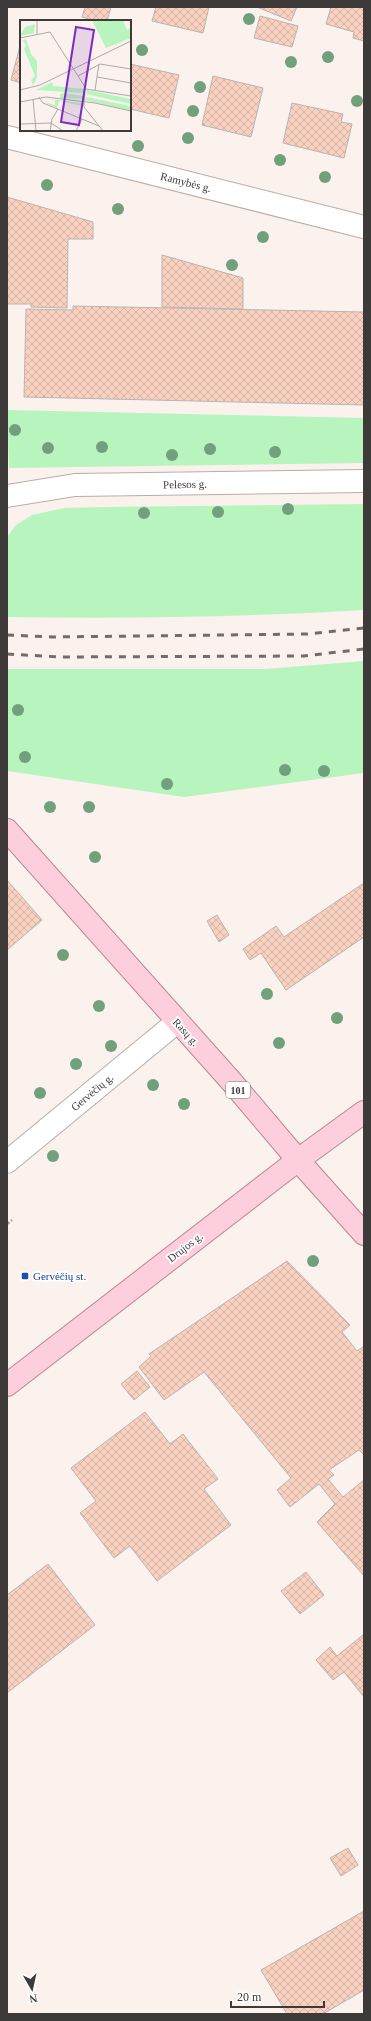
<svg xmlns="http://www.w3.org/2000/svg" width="371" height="2021" font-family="'Times New Roman',serif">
<defs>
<pattern id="building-cross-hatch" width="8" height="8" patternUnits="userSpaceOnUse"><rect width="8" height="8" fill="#f8d1c0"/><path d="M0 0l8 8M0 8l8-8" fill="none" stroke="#d6b4a6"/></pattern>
</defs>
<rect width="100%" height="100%" fill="#fbf2ee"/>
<g fill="#b8f4be">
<path d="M7,410L364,418V463L9,468Z"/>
<path d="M364,504V610C245,617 126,619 7,617V537L16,525L32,515L64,508L103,507Z"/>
<path d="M364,661V773L184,797L7,771V669H265Z"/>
</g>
<g fill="url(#building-cross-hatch)" stroke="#bcb3af">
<path d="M85,7H111L107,21H96L82,17Z"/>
<path d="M156,7H209L203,33L152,21Z"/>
<path d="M257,7H297L291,21Z"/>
<path d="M331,7H364V41L353,38L354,32L326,24Z"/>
<path d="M260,16L298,26L292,47L254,38Z"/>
<path d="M21,42V83L11,80Z"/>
<path d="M130,64L179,75L169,118L130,109Z"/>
<path d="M213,76L263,88L251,137L202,125Z"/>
<path d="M292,103L343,114L341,122L352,124L344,158L283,143Z"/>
<path d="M7,197L93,222V239H68L67,308L31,307V304H7Z"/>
<path d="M162,255L243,278V309L162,307Z"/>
<path d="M73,306L364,312V405L24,397L26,309L73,310Z"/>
<path d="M7,880L42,920L7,950Z"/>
<path d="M364,883V937L286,990L261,953L250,960L243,949L276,926L284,937Z"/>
<path d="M217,915L229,935L219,942L207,921Z"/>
<path d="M287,1261L350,1325L342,1332L357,1351L364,1346V1455L359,1450L329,1470L334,1475L328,1479L343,1497L364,1480V1576L317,1522L335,1504L319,1484L290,1507L277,1490L291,1478L204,1372L164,1400L139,1367L151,1356L149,1354Z"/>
<path d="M137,1371L150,1387L134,1400L121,1384Z"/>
<path d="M145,1412L170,1444L183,1434L218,1479L204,1489L231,1525L157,1581L130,1546L114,1558L80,1513L96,1501L71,1468Z"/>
<path d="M48,1564L95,1625L7,1693V1595Z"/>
<path d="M306,1572L324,1595L300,1614L281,1591Z"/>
<path d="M364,1634V1697L344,1672L333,1680L316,1660L330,1647L337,1656Z"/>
<path d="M348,1848L358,1865L341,1876L330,1858Z"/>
<path d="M364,1911V1990L323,2014H287L261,1970Z"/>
</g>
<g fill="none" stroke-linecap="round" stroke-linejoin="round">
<defs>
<g id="minor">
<path d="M7,137L364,227"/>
<path d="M7,496L75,485L364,481"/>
<path d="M7,1162L177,1022"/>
</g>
<g id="major">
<path d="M7,830L231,1081L298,1160L364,1234"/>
<path d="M7,1385L298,1160L364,1112"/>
</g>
</defs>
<use href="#minor" stroke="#b7aeaa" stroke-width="24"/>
<use href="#major" stroke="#b98693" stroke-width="24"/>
<path stroke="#a09996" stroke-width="2.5" stroke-dasharray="3 2" stroke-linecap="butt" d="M7,1224L12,1220"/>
<use href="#minor" stroke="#fff" stroke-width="22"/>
<use href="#major" stroke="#fdcfdc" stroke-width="22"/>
<g stroke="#716c6a" stroke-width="3" stroke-dasharray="7 7" stroke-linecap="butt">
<path d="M7,635L52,637L307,634L364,628"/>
<path d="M7,654L60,657L304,656L364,649"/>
</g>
</g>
<g fill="#71a07c">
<circle cx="249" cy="19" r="6"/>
<circle cx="142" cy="50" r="6"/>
<circle cx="328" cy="57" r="6"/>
<circle cx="291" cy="62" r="6"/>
<circle cx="200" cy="87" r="6"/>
<circle cx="357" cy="101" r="6"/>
<circle cx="193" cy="111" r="6"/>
<circle cx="188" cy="138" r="6"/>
<circle cx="138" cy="146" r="6"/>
<circle cx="280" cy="160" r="6"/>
<circle cx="325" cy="177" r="6"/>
<circle cx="47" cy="185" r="6"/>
<circle cx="118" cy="209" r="6"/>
<circle cx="263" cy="237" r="6"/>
<circle cx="232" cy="265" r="6"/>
<circle cx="15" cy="430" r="6"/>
<circle cx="102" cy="447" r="6"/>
<circle cx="48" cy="448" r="6"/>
<circle cx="210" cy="449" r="6"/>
<circle cx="275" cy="452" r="6"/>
<circle cx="172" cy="455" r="6"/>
<circle cx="288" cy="509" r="6"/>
<circle cx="218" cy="512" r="6"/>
<circle cx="144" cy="513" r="6"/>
<circle cx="18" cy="710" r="6"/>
<circle cx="25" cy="757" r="6"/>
<circle cx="285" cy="770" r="6"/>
<circle cx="324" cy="771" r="6"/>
<circle cx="167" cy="784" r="6"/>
<circle cx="50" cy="807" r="6"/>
<circle cx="89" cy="807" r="6"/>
<circle cx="95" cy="857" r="6"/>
<circle cx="63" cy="955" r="6"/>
<circle cx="267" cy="994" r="6"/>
<circle cx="99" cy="1006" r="6"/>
<circle cx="337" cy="1018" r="6"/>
<circle cx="279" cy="1043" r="6"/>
<circle cx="111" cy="1046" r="6"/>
<circle cx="76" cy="1064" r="6"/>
<circle cx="153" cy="1085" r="6"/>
<circle cx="40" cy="1093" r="6"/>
<circle cx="184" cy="1104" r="6"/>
<circle cx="53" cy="1156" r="6"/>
<circle cx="313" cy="1261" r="6"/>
</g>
<rect fill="#1a4fb4" stroke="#fff" stroke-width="1.5" x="21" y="1272" width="8" height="8" rx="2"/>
<g text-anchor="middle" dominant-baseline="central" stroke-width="3.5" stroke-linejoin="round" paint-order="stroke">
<rect fill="#fff" stroke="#787574" stroke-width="1" x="226" y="1082" width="24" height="16" rx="3"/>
<g font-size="10" font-weight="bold" fill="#3e3a39">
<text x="238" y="1090">101</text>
</g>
<g font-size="11" fill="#3e3a39" stroke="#fff">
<text transform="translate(186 182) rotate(14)">Ramybės g.</text>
<text transform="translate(185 484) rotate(-1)">Pelesos g.</text>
<text transform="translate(186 1032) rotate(48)">Rasų g.</text>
<text transform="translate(92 1092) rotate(-40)">Gervėčių g.</text>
<text transform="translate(185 1247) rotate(-38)">Drujos g.</text>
</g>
<g font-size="11" fill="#164399" stroke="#fff" text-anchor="start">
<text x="33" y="1276">Gervėčių st.</text>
</g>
</g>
<g transform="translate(20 20)">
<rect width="111" height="111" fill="#fbf2ee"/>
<path d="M72,0H103L107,10L111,7V18L86,28ZM15,4L14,13L0,16L5,7ZM32,62L33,66L65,69L64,73L16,70ZM67,70L111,79V84L66,74ZM44,73L63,76V79L40,78V74ZM66,77L106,85L111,87V91L65,80ZM23,78L62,83V86L39,81L37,88L24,82L35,85V80Z" fill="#b8f4be"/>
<path d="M6,19L11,34L17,41V58L13,65L11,60L15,56L4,29L6,26L3,20Z" fill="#b8f4be"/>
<path fill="none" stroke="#afa8a6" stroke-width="1" d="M17,14V0M0,18L30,12L65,67L64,87L83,111M58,56L80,44L111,49M77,57L111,63M66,69L111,76M0,70L20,65L111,21M75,70L79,44M19,77L23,83L79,106M13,79L16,111M0,82L26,77L75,83L111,91M0,104L31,103L43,111M30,111L32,99L38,89M56,111L62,99"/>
<path fill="#7b2cbf" fill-opacity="0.15" stroke="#7b2cbf" stroke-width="2" d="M56,7L74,10L59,105L41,102Z"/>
<rect width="111" height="111" fill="none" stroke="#3e3a39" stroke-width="2"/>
</g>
<rect width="371" height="2021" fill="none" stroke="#3e3a39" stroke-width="16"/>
<g transform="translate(32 1989) rotate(171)" stroke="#ffffff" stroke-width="3" paint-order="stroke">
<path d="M0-3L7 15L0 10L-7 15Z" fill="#3e3a39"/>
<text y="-6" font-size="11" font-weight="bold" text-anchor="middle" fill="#3e3a39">N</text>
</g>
<path d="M231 2001v6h93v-6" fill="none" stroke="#3e3a39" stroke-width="2"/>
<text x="237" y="2001" font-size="12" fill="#3e3a39" stroke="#ffffff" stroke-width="3" paint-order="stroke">20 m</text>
</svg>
